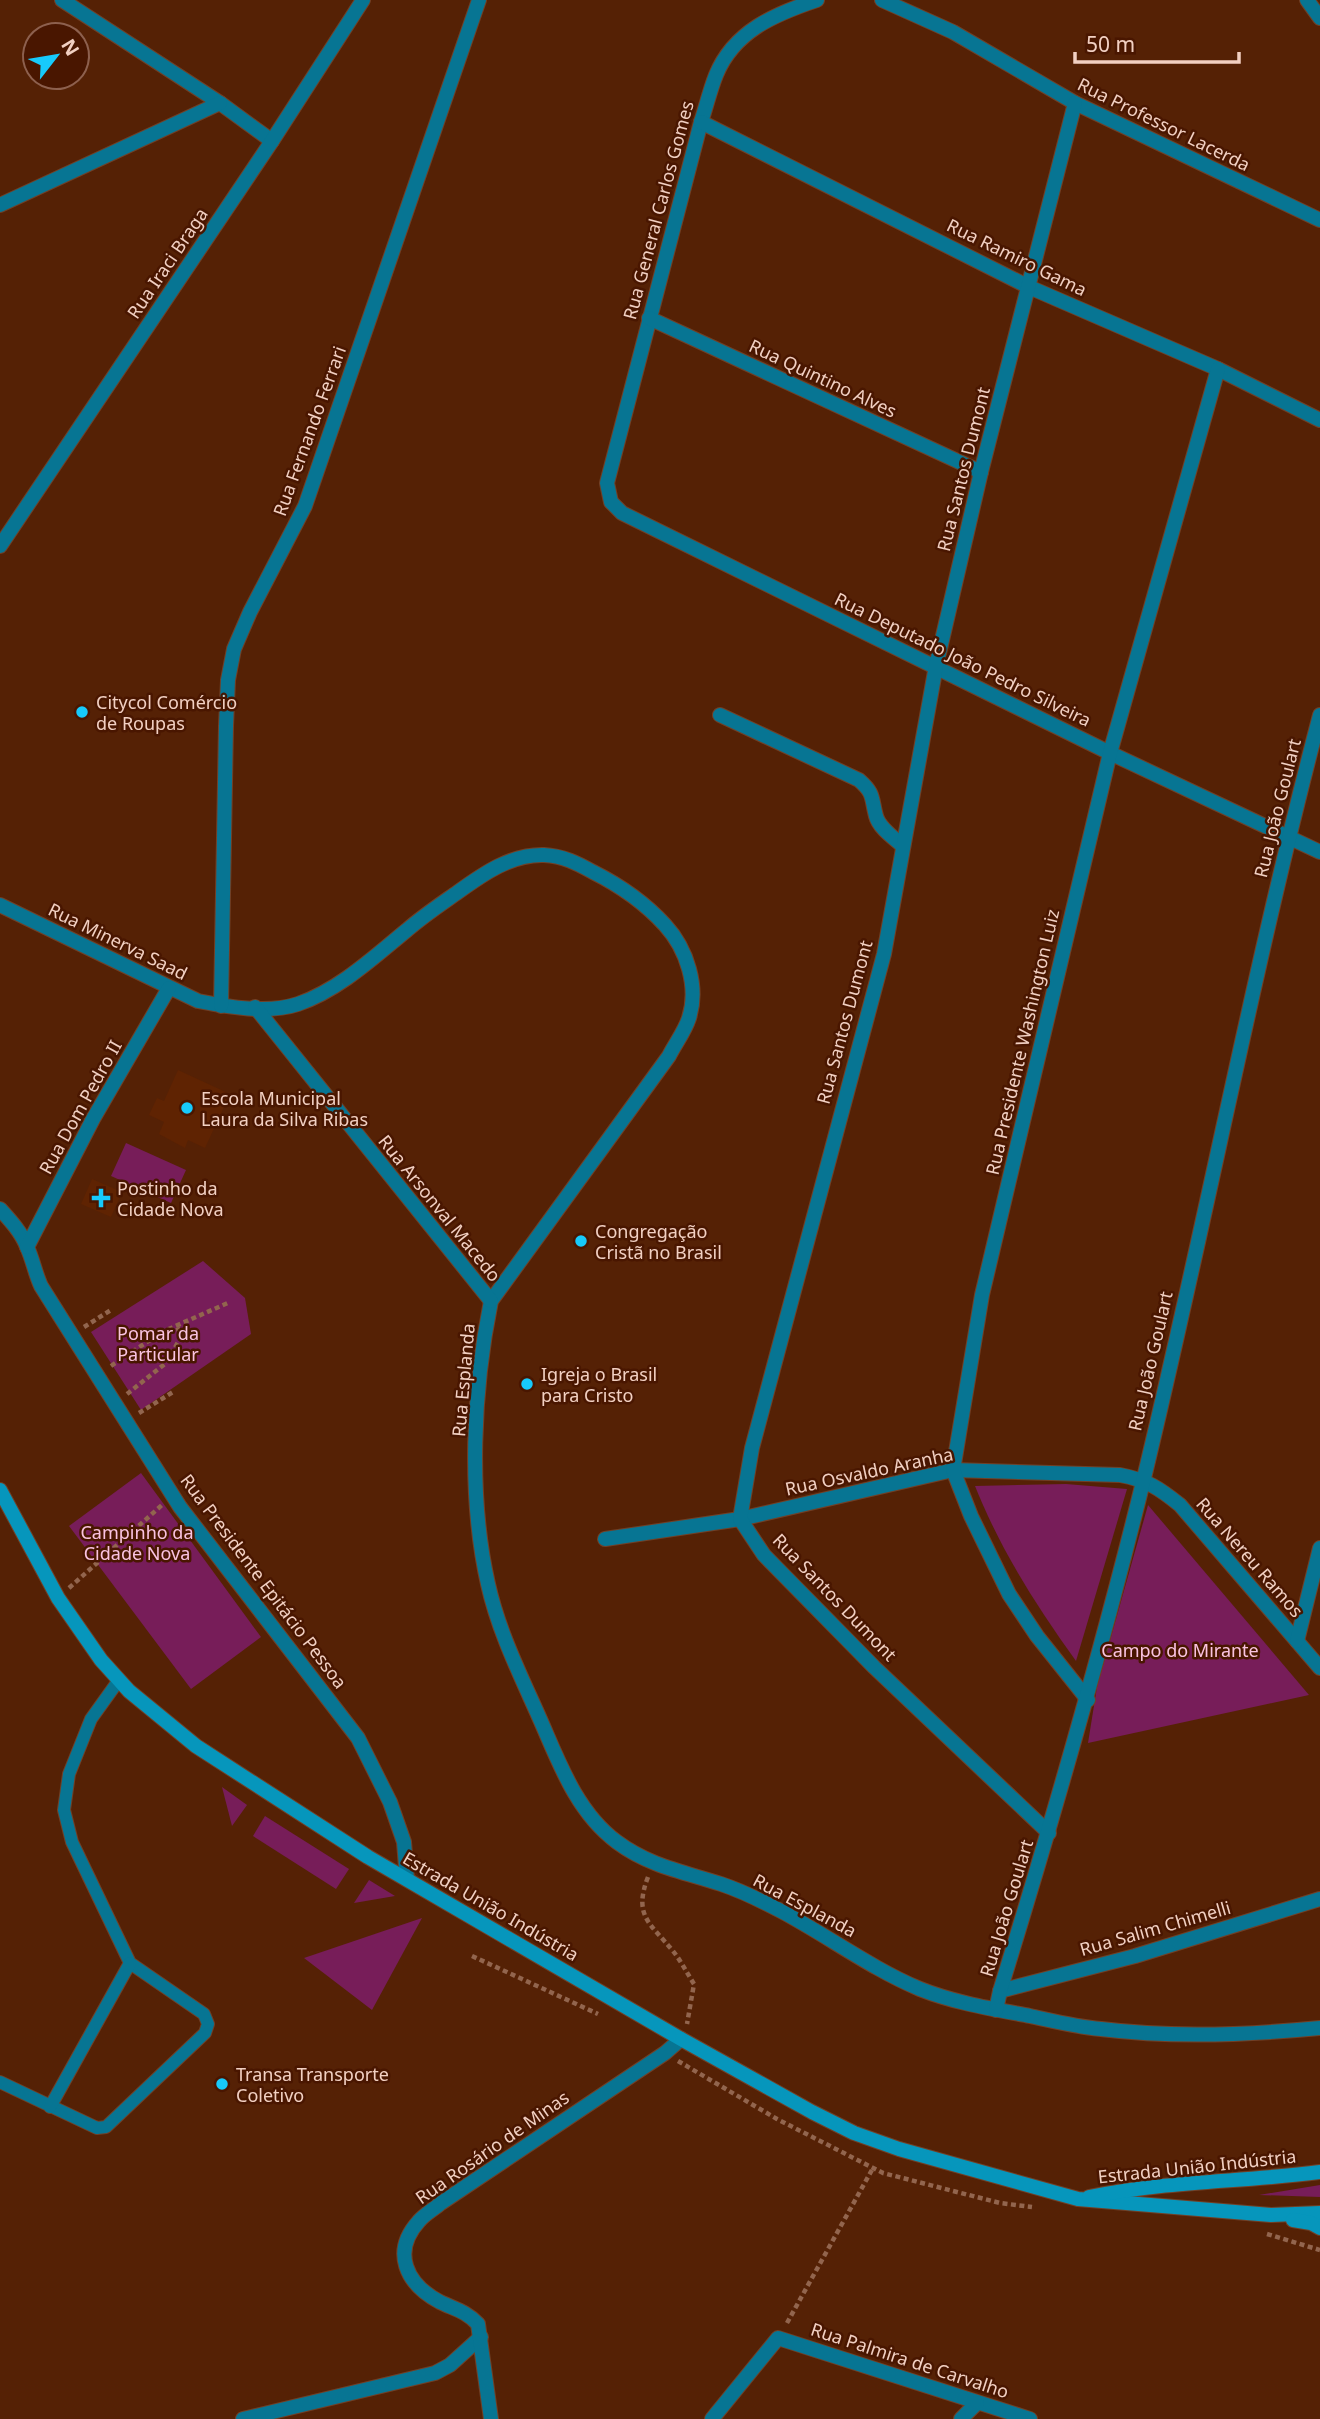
<svg xmlns="http://www.w3.org/2000/svg" width="1320" height="2419" font-family="'Noto Sans',sans-serif">
<rect width="100%" height="100%" fill="#552105"/>
<g fill="#5f2302">
<path d="M178,1070L230,1094L205,1148L188,1140L185,1148L159,1134L164,1122L149,1115L157,1098L164,1101Z"/>
<path d="M92,1179L122,1192L111,1217L81,1204Z"/>
</g>
<g fill="#771d59">
<path d="M126,1143L186,1170L171,1203L111,1176Z"/>
<path d="M203,1261L245,1298L251,1334L141,1410L91,1332Z"/>
<path d="M141,1473L261,1637L191,1689L69,1526Z"/>
<path d="M1066,1484L1127,1489L1076,1661C1036,1605 1001,1551 975,1486Z"/>
<path d="M1148,1505L1309,1695L1088,1743L1097,1687Z"/>
<path d="M222,1787L247,1805L232,1826Z"/>
<path d="M265,1816L349,1869L336,1889L253,1836Z"/>
<path d="M369,1880L395,1896L354,1903Z"/>
<path d="M422,1918L372,2010L304,1958Z"/>
<path d="M1320,2185V2197L1259,2195Z"/>
</g>
<g fill="none" stroke-linecap="round" stroke-linejoin="round">
<defs>
<g id="lane">
<path d="M0,2082L97,2128L106,2127L205,2033L208,2024L204,2014L130,1963L72,1842L64,1810L69,1774L91,1719L119,1680"/>
<path d="M50,2107L130,1963"/>
</g>
<g id="street">
<path d="M62,0L220,103L272,141"/>
<path d="M817,0C775,14 734,31 716,75C710,90 706,107 701,122L607,483L611,502L622,513L1110,753L1320,852"/>
<path d="M882,0L953,32L1075,103L1320,220"/>
<path d="M1307,0L1320,18"/>
<path d="M701,122L1029,287L1218,369L1320,420"/>
<path d="M0,205L220,103"/>
<path d="M649,318L981,472"/>
<path d="M0,546L272,141L363,0"/>
<path d="M720,715L859,780C875,794 871,798 876,816C879,828 894,838 903,846"/>
<path d="M0,905L198,1001C228,1007 268,1014 298,1004C339,990 374,957 407,930C423,916 441,904 458,892C483,874 511,854 544,855C563,856 577,863 593,872C621,886 644,902 665,925C687,949 699,987 689,1018C685,1031 675,1044 669,1056L491,1301C473,1389 468,1496 488,1584C499,1634 523,1680 543,1726C561,1768 579,1814 617,1842C649,1866 684,1872 721,1884C742,1891 762,1901 781,1911C828,1936 872,1969 920,1989C955,2003 993,2009 1030,2016C1053,2021 1077,2027 1101,2029C1173,2038 1248,2035 1320,2028"/>
<path d="M221,1006L226,726L228,680L234,649L250,612L305,506L479,0"/>
<path d="M255,1007L491,1301"/>
<path d="M0,1209C10,1220 22,1233 27,1247C33,1260 35,1273 41,1286L180,1507L358,1738L390,1802L404,1842L407,1879"/>
<path d="M27,1247L93,1119L169,988"/>
<path d="M605,1539L740,1519L953,1470L1120,1475C1147,1480 1159,1488 1180,1505L1320,1668"/>
<path d="M1297,1641L1320,1548"/>
<path d="M1088,1700L1037,1636L1009,1594L971,1516L953,1470L982,1295L1110,753L1218,369"/>
<path d="M1049,1833L874,1667L764,1555L740,1519L752,1448L884,954L936,666L981,472L1075,103"/>
<path d="M1000,1991L1135,1956L1320,1899"/>
<path d="M996,2010L1000,1991C1052,1822 1101,1653 1143,1482C1205,1227 1253,969 1320,715"/>
<path d="M243,2419L435,2373L450,2365L481,2337"/>
<path d="M491,2419L478,2324C466,2311 454,2309 440,2302C406,2284 391,2252 419,2221C425,2214 434,2209 441,2203L665,2053L681,2039"/>
<path d="M712,2419L778,2338L1030,2419"/>
<path d="M961,2419L977,2403"/>
</g>
<g id="secondary">
<path d="M0,1490L58,1598L101,1660L129,1691L196,1746L368,1857L681,2039L812,2112L854,2133L899,2149L1078,2199L1271,2215L1320,2213"/>
<path d="M1089,2197C1165,2181 1243,2182 1320,2172"/>
<path d="M1293,2220L1311,2223L1320,2228"/>
</g>
</defs>
<use href="#lane" stroke="#714027" stroke-width="14"/>
<use href="#street" stroke="#714027" stroke-width="16"/>
<use href="#secondary" stroke="#714027" stroke-width="16"/>
<g stroke="#92654e" stroke-width="4.5" stroke-dasharray="5 3.5" stroke-linecap="butt">
<path d="M84,1327L111,1310"/>
<path d="M111,1366L162,1332L230,1302"/>
<path d="M127,1394L166,1363L181,1337L177,1326"/>
<path d="M139,1413L173,1392"/>
<path d="M69,1588L162,1505"/>
<path d="M648,1877C633,1916 650,1923 673,1951C681,1961 687,1973 694,1984L687,2024"/>
<path d="M472,1956L598,2014"/>
<path d="M678,2061L777,2119L883,2173L1000,2203L1032,2207"/>
<path d="M1267,2234L1320,2250"/>
<path d="M787,2323L873,2168"/>
</g>
<use href="#lane" stroke="#077593" stroke-width="12"/>
<use href="#street" stroke="#077593" stroke-width="14"/>
<use href="#secondary" stroke="#0696bc" stroke-width="14"/>
</g>
<g fill="#17cafb" stroke="#491600" stroke-width="2.5">
<circle cx="82" cy="712" r="7"/>
<circle cx="187" cy="1108" r="7"/>
<path d="M97.5 1187.5h7v7h7v7h-7v7h-7v-7h-7v-7h7z"/>
<circle cx="581" cy="1241" r="7"/>
<circle cx="527" cy="1384" r="7"/>
<circle cx="222" cy="2084" r="7"/>
</g>
<g text-anchor="middle" dominant-baseline="central" stroke-width="5" stroke-linejoin="round" paint-order="stroke">
<g font-size="18" fill="#f2d0c2" stroke="#491600">
<text transform="translate(1164 124) rotate(26)">Rua Professor Lacerda</text>
<text transform="translate(658 210) rotate(-75)">Rua General Carlos Gomes</text>
<text transform="translate(1017 257) rotate(26)">Rua Ramiro Gama</text>
<text transform="translate(167 263) rotate(-56)">Rua Iraci Braga</text>
<text transform="translate(823 378) rotate(25)">Rua Quintino Alves</text>
<text transform="translate(309 431) rotate(-70)">Rua Fernando Ferrari</text>
<text transform="translate(963 469) rotate(-76)">Rua Santos Dumont</text>
<text transform="translate(963 659) rotate(26)">Rua Deputado João Pedro Silveira</text>
<text transform="translate(1277 808) rotate(-76)">Rua João Goulart</text>
<text transform="translate(118 941) rotate(26)">Rua Minerva Saad</text>
<text transform="translate(844 1022) rotate(-75)">Rua Santos Dumont</text>
<text transform="translate(1022 1042) rotate(-77)">Rua Presidente Washington Luiz</text>
<text transform="translate(80 1107) rotate(-61)">Rua Dom Pedro II</text>
<text transform="translate(440 1208) rotate(51)">Rua Arsonval Macedo</text>
<text transform="translate(1150 1361) rotate(-77)">Rua João Goulart</text>
<text transform="translate(463 1380) rotate(-85)">Rua Esplanda</text>
<text transform="translate(869 1471) rotate(-12)">Rua Osvaldo Aranha</text>
<text transform="translate(1250 1557) rotate(49)">Rua Nereu Ramos</text>
<text transform="translate(264 1581) rotate(53)">Rua Presidente Epitácio Pessoa</text>
<text transform="translate(835 1597) rotate(46)">Rua Santos Dumont</text>
<text transform="translate(805 1905) rotate(28)">Rua Esplanda</text>
<text transform="translate(491 1906) rotate(30)">Estrada União Indústria</text>
<text transform="translate(1006 1908) rotate(-73)">Rua João Goulart</text>
<text transform="translate(1155 1928) rotate(-16)">Rua Salim Chimelli</text>
<text transform="translate(492 2147) rotate(-35)">Rua Rosário de Minas</text>
<text transform="translate(1197 2166) rotate(-6)">Estrada União Indústria</text>
<text transform="translate(910 2360) rotate(18)">Rua Palmira de Carvalho</text>
</g>
<g font-size="18" fill="#f2d0c2" stroke="#491600" text-anchor="start">
<text x="96" y="702">Citycol Comércio<tspan x="96" dy="21">de Roupas</tspan></text>
<text x="201" y="1098">Escola Municipal<tspan x="201" dy="21">Laura da Silva Ribas</tspan></text>
<text x="117" y="1188">Postinho da<tspan x="117" dy="21">Cidade Nova</tspan></text>
<text x="595" y="1231">Congregação<tspan x="595" dy="21">Cristã no Brasil</tspan></text>
<text x="541" y="1374">Igreja o Brasil<tspan x="541" dy="21">para Cristo</tspan></text>
<text x="236" y="2074">Transa Transporte<tspan x="236" dy="21">Coletivo</tspan></text>
</g>
<g font-size="18" fill="#fac3e1" stroke="#491600">
<text x="158" y="1333">Pomar da<tspan x="158" dy="21">Particular</tspan></text>
<text x="137" y="1532">Campinho da<tspan x="137" dy="21">Cidade Nova</tspan></text>
<text x="1180" y="1650">Campo do Mirante</text>
</g>
</g>
<g transform="translate(56 56) rotate(59)"><circle r="33" fill="#491600" stroke="#8d604e" stroke-width="2"/>
<path d="M0-5L12 26L0 18L-12 26Z" fill="#17cafb"/>
<text y="-10" font-size="19" font-weight="bold" text-anchor="middle" fill="#f2d0c2">N</text>
</g>
<path d="M1075 52v10h164v-10" fill="none" stroke="#f2d0c2" stroke-width="3.5"/>
<text x="1086" y="52" font-size="21" fill="#f2d0c2" stroke="#491600" stroke-width="5" paint-order="stroke">50 m</text>
</svg>
